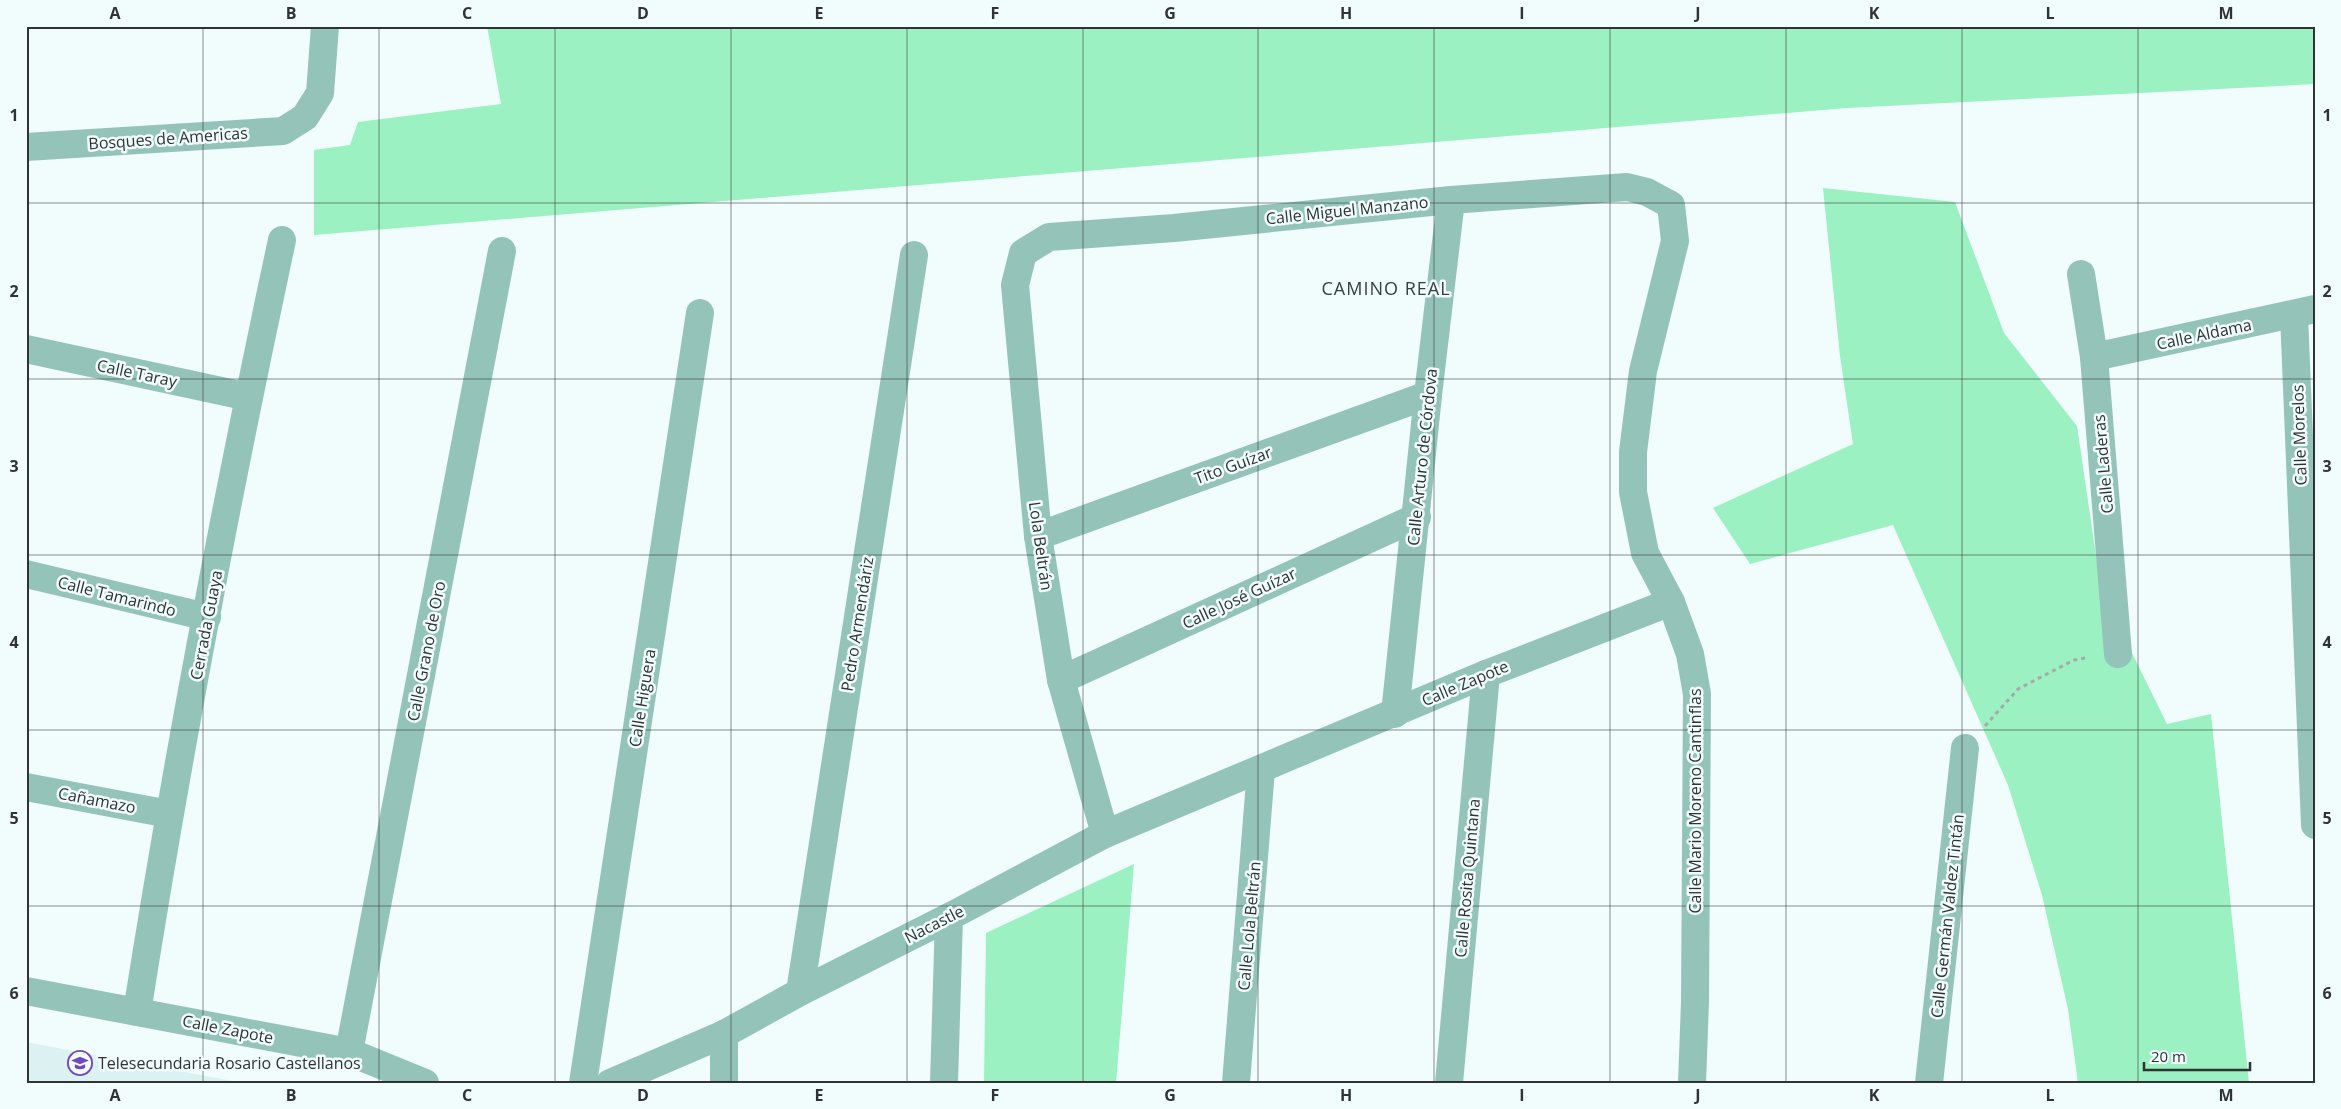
<svg xmlns="http://www.w3.org/2000/svg" width="2341" height="1109" font-family="'Open Sans',sans-serif">
<rect width="100%" height="100%" fill="#f1fcfc"/>
<path fill="#dcf2f2" d="M26,1042L243,1083H26Z"/>
<g fill="#9bf1c1">
<path d="M487,26H2315V84L1847,108L314,235V150L350,145L358,122L501,104Z"/>
<path d="M1823,188L1955,202L2004,333L2077,426L2101,590L2167,724L2211,714L2249,1083H2078L2068,1009L2042,895L2008,785L1893,525L1750,564L1713,508L1853,444L1840,356Z"/>
<path d="M1134,864L1116,1083H984L986,933Z"/>
</g>
<g fill="none" stroke-linecap="round" stroke-linejoin="round">
<path stroke="#a3abab" stroke-width="3" stroke-dasharray="4 4" stroke-linecap="butt" d="M1985,726L2018,689L2074,660L2085,658"/>
<g stroke="#94c4b9" stroke-width="28">
<path d="M26,147L283,131L305,117L320,93L325,26"/>
<path d="M2081,274L2094,357L2118,654"/>
<path d="M2294,315L2315,825"/>
<path d="M26,349L249,397"/>
<path d="M2094,357L2315,309"/>
<path d="M1038,536L1428,395"/>
<path d="M26,574L207,617"/>
<path d="M1061,680L1417,517"/>
<path d="M1395,714L1428,395L1451,200"/>
<path d="M26,787L169,814"/>
<path d="M1105,834L1061,680L1038,536L1015,285L1023,253L1049,237L1174,228L1451,200L1627,187L1647,192L1671,205L1675,241L1643,371L1633,452V492L1645,553L1671,602L1690,654L1697,694L1695,1002L1692,1083"/>
<path d="M26,991L349,1052L425,1083"/>
<path d="M800,992L914,255"/>
<path d="M137,1012C178,753 227,496 282,240"/>
<path d="M724,1034V1083"/>
<path d="M349,1052L502,251"/>
<path d="M583,1083L700,313"/>
<path d="M610,1083L724,1034L800,992L949,917L1105,834L1486,674L1671,602"/>
<path d="M944,1083L949,917"/>
<path d="M1236,1083L1261,769"/>
<path d="M1449,1083L1486,674"/>
<path d="M1929,1083L1965,748"/>
</g>
</g>
<path fill="none" stroke="#2f3333" stroke-width="1" stroke-opacity="0.55" d="M203,26V1083M379,26V1083M555,26V1083M731,26V1083M907,26V1083M1083,26V1083M1258,26V1083M1434,26V1083M1610,26V1083M1786,26V1083M1962,26V1083M2138,26V1083M26,203H2315M26,379H2315M26,555H2315M26,730H2315M26,906H2315"/>
<defs>
<symbol id="school-ring" viewBox="-11 -11 22 22"><circle r="9.5" fill="#f1fcfc" stroke="#7148c1" stroke-width="1.5"/><path d="M0-5L7-2L0 1L-7-2ZM-4 1L0 2.5L4 1V4Q0 6-4 4Z" fill="#7148c1"/></symbol>
</defs>
<g fill-rule="evenodd">
<use href="#school-ring" x="66" y="1049" width="28" height="28"/>
</g>
<g text-anchor="middle" dominant-baseline="central" stroke-width="5" stroke-linejoin="round" paint-order="stroke">
<g font-size="16" fill="#2f3333" stroke="#f1fcfc">
<text transform="translate(168 138) rotate(-4)">Bosques de Americas</text>
<text transform="translate(1347 210) rotate(-6)">Calle Miguel Manzano</text>
<text transform="translate(2204 334) rotate(-12)">Calle Aldama</text>
<text transform="translate(137 373) rotate(12)">Calle Taray</text>
<text transform="translate(2299 435) rotate(-92)">Calle Morelos</text>
<text transform="translate(1422 457) rotate(-84)">Calle Arturo de Córdova</text>
<text transform="translate(2103 464) rotate(-95)">Calle Laderas</text>
<text transform="translate(1233 465) rotate(-20)">Tito Guízar</text>
<text transform="translate(1041 546) rotate(82)">Lola Beltrán</text>
<text transform="translate(117 596) rotate(14)">Calle Tamarindo</text>
<text transform="translate(1239 598) rotate(-25)">Calle José Guízar</text>
<text transform="translate(857 624) rotate(-81)">Pedro Armendáriz</text>
<text transform="translate(206 625) rotate(-79)">Cerrada Guaya</text>
<text transform="translate(426 651) rotate(-79)">Calle Grano de Oro</text>
<text transform="translate(1465 683) rotate(-23)">Calle Zapote</text>
<text transform="translate(642 698) rotate(-81)">Calle Higuera</text>
<text transform="translate(97 800) rotate(11)">Cañamazo</text>
<text transform="translate(1695 801) rotate(-90)">Calle Mario Moreno Cantinflas</text>
<text transform="translate(1467 878) rotate(-85)">Calle Rosita Quintana</text>
<text transform="translate(1947 916) rotate(-84)">Calle Germán Valdez Tintán</text>
<text transform="translate(934 924) rotate(-27)">Nacastle</text>
<text transform="translate(1249 926) rotate(-85)">Calle Lola Beltrán</text>
<text transform="translate(228 1029) rotate(11)">Calle Zapote</text>
</g>
<g font-size="16" fill="#2f3333" stroke="#f1fcfc" text-anchor="start">
<text x="98" y="1063">Telesecundaria Rosario Castellanos</text>
</g>
<g font-size="18" letter-spacing="1" fill="#364040" stroke="#f1fcfc">
<text x="1386" y="288">CAMINO REAL</text>
</g>
</g>
<rect width="2341" height="1109" fill="none" stroke="#f1fcfc" stroke-width="55"/>
<path d="M2144 1062v8h106v-8" fill="none" stroke="#2f3333" stroke-width="2.5"/>
<text x="2151" y="1062" font-size="15" fill="#2f3333" stroke="#f1fcfc" stroke-width="4" paint-order="stroke">20 m</text>
<rect x="28" y="28" width="2286" height="1054" fill="none" stroke="#2f3333" stroke-width="2"/>
<g font-size="16" text-anchor="middle" font-weight="bold" fill="#2f3333">
<text x="115" y="19">A</text>
<text x="291" y="19">B</text>
<text x="467" y="19">C</text>
<text x="643" y="19">D</text>
<text x="819" y="19">E</text>
<text x="995" y="19">F</text>
<text x="1170" y="19">G</text>
<text x="1346" y="19">H</text>
<text x="1522" y="19">I</text>
<text x="1698" y="19">J</text>
<text x="1874" y="19">K</text>
<text x="2050" y="19">L</text>
<text x="2226" y="19">M</text>
<text x="14" y="121">1</text>
<text x="2327" y="121">1</text>
<text x="14" y="297">2</text>
<text x="2327" y="297">2</text>
<text x="14" y="472">3</text>
<text x="2327" y="472">3</text>
<text x="14" y="648">4</text>
<text x="2327" y="648">4</text>
<text x="14" y="824">5</text>
<text x="2327" y="824">5</text>
<text x="14" y="999">6</text>
<text x="2327" y="999">6</text>
<text x="115" y="1101">A</text>
<text x="291" y="1101">B</text>
<text x="467" y="1101">C</text>
<text x="643" y="1101">D</text>
<text x="819" y="1101">E</text>
<text x="995" y="1101">F</text>
<text x="1170" y="1101">G</text>
<text x="1346" y="1101">H</text>
<text x="1522" y="1101">I</text>
<text x="1698" y="1101">J</text>
<text x="1874" y="1101">K</text>
<text x="2050" y="1101">L</text>
<text x="2226" y="1101">M</text>
</g>
</svg>
